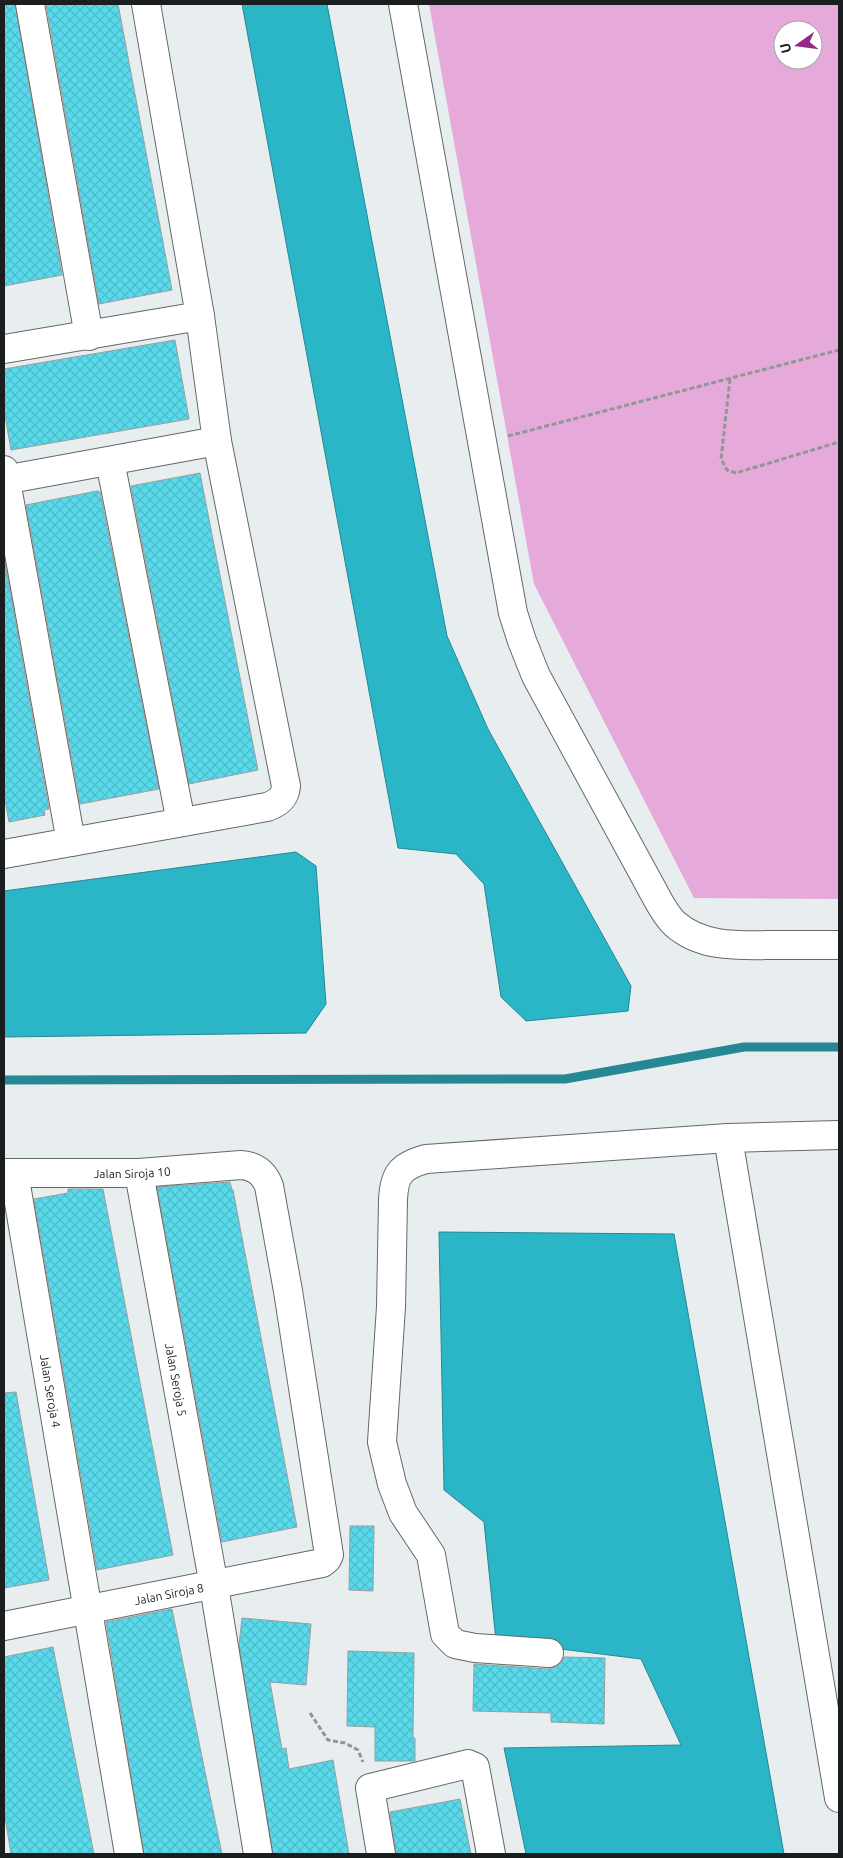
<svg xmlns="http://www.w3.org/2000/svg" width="843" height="1858" font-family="Ubuntu,sans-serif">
<defs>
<pattern id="building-cross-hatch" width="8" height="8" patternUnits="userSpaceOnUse" patternTransform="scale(1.25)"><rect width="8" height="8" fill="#59daeb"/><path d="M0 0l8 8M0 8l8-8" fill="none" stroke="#4dbbc9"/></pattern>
</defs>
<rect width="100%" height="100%" fill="#e8eeef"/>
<path fill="#e5aada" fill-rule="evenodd" d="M429,4H839V899L694,898L534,584ZM783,30H813V60H783Z"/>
<g fill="#2ab6c7" stroke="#268894">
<path d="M242,4H327L447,636L488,729L631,986L628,1011L526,1021L501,997L484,884L456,854L398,848Z"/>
<path d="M296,852L316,866L326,1004L306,1033L4,1037V891Z"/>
<path d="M439,1232L674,1234L784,1854H526L504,1748L681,1745L641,1659L496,1641L484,1522L444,1490Z"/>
</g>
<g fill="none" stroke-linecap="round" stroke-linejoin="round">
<path stroke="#268894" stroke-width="9" d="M4,1080L565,1079L744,1047H839"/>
</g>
<g fill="url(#building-cross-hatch)" stroke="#999fa0">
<path d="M4,4H15L62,275L4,286Z"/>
<path d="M46,4H118L172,290L99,304Z"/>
<path d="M175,340L189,419L11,450L4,410V369Z"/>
<path d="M200,473L258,770L189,784L131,486Z"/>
<path d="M97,491L100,492L159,789L80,804L26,505Z"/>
<path d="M4,557L49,809L44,810L45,815L9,822L4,795Z"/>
<path d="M230,1182L232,1190H233L297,1527L222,1542L157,1187Z"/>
<path d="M68,1189H103L173,1555L97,1570L34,1199L68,1193Z"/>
<path d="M16,1392L49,1580L4,1588V1393Z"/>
<path d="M350,1526H374L373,1591L349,1590Z"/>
<path d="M172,1609L203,1762L222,1854H144L106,1622Z"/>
<path d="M242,1618L311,1624L306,1685L270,1682L282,1749L286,1748L289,1769L333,1760L349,1854H273L239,1645Z"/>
<path d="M53,1647L94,1854H11L4,1811V1657Z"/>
<path d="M348,1651L414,1653L413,1738H415V1761H375V1727L347,1726Z"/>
<path d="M564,1657L605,1658L604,1724L551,1722V1713L473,1711L474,1664L548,1669L556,1667L562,1662Z"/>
<path d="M460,1799L471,1854H396L390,1812Z"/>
</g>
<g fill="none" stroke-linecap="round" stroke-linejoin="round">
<defs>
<g id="street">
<path d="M30,4L89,336"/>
<path d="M403,4L513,613L522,641L536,676L652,889C658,900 665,915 675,924C703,949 743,945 778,945C798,945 819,945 839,945"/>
<path d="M4,349L200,316"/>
<path d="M110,461L181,822"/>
<path d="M4,470L71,842"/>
<path d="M4,480L217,441"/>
<path d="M4,854L267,807C278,803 285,798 286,786L217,441L200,316L146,4"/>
<path d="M728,1138L839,1798"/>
<path id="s1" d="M4,1173H139L241,1165C255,1166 264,1173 269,1186L288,1291L329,1555L327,1559L322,1563L4,1626"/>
<path id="s2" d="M14,1173L129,1854"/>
<path id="s3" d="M139,1173L214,1586L258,1854"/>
<path d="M549,1653L475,1648L455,1644L445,1634L431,1555L403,1513L392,1484L382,1442L391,1307L393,1200C394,1174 401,1166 426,1159L728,1138L839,1135"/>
<path d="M381,1854L370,1788L468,1764L475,1767L491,1854"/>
</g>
</defs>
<use href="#street" stroke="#636869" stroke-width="30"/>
<g stroke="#919697" stroke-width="3" stroke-dasharray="5 2.5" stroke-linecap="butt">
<path d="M730,379L721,459L727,470L736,473L839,442"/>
<path d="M508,436L839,350"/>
<path d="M310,1713L328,1740L345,1743L358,1750L363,1762"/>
</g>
<use href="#street" stroke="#fff" stroke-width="28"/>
</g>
<g text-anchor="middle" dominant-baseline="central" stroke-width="4" stroke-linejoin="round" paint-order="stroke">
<g font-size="12" fill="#1b1e1e" stroke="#fff">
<text stroke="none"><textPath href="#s1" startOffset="128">Jalan Siroja 10</textPath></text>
<text stroke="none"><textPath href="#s3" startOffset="210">Jalan Seroja 5</textPath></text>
<text stroke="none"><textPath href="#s2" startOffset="221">Jalan Seroja 4</textPath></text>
<text transform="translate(169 1594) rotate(-11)">Jalan Siroja 8</text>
</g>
</g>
<rect width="843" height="1858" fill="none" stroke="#1b1e1e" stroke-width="10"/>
<g transform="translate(798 45) rotate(256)"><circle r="24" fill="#ffffff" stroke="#a4a5a5"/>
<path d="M0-4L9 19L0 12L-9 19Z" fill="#942788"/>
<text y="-8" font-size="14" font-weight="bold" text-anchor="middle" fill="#1b1e1e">U</text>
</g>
</svg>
